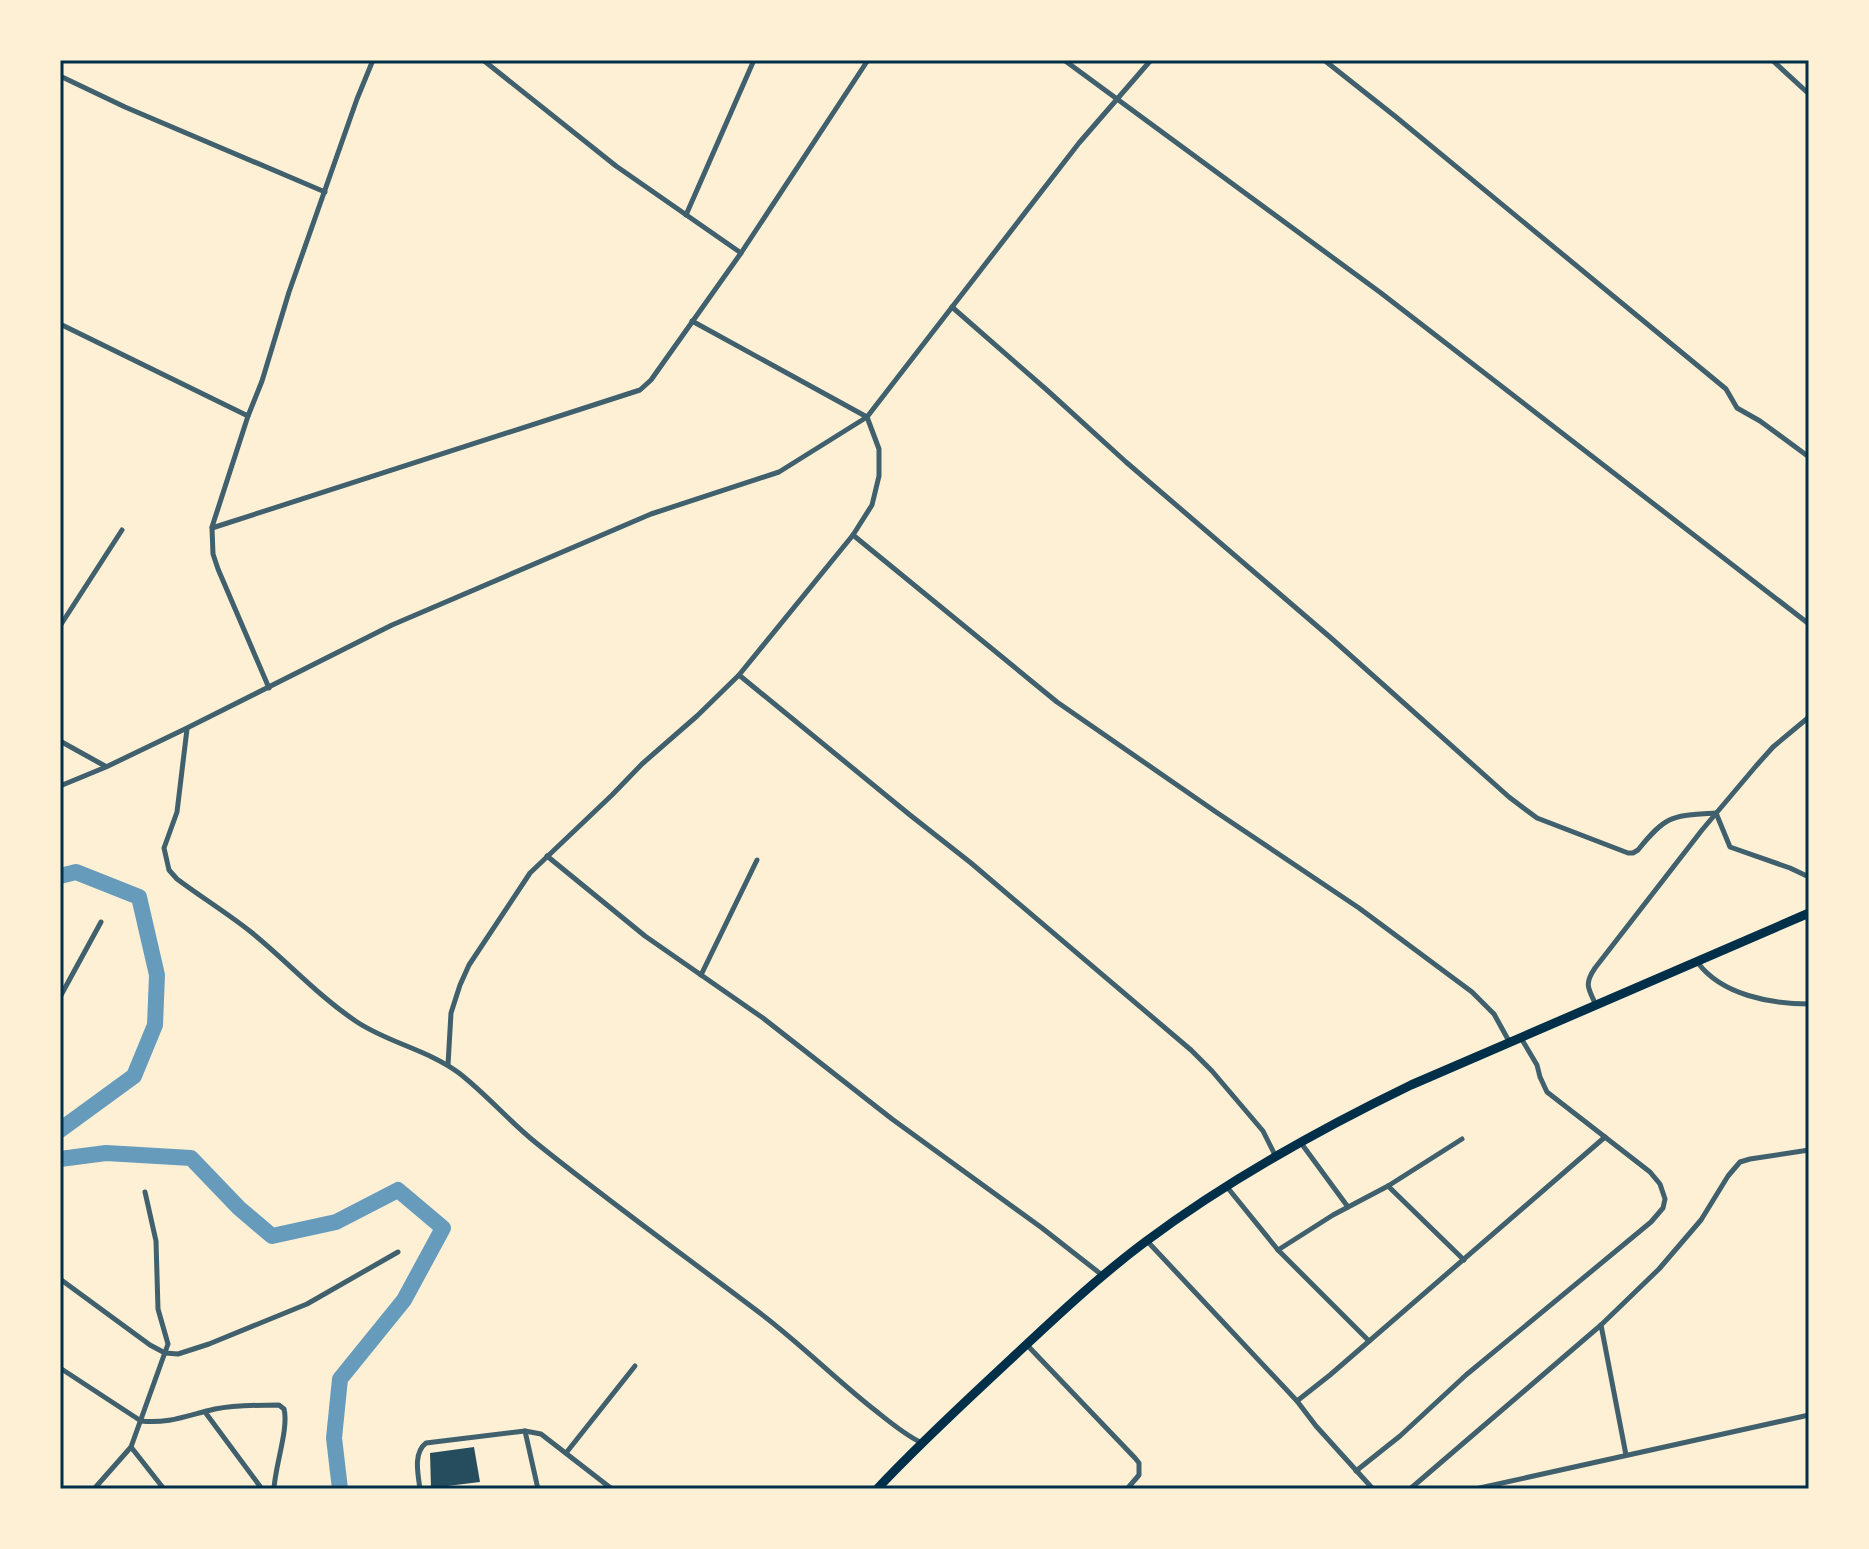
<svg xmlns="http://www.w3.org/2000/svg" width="1869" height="1549" font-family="Manrope,sans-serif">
<rect width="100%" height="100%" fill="#fdf0d5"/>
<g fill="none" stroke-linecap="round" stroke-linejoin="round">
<g stroke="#669bbc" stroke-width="16">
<path d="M60,876L76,872L139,897L157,975L155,1025L134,1076L60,1130"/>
<path d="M60,1159L106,1153L191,1158L239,1208L272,1236L336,1222L398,1190L443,1228L404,1300L340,1379L334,1438L340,1489"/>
</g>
</g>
<path fill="#264d5e" d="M474,1447L480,1482L431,1488L430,1453Z"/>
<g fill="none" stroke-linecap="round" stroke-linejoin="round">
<g stroke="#3f606c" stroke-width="5">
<path d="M483,60L616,166L741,253"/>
<path d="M1064,60L1381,293L1809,624"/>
<path d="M1324,60L1396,117L1720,384L1726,389L1737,408L1760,421L1809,457"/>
<path d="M1772,60L1809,94"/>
<path d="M60,76L125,107L325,192"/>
<path d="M686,215L754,60"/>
<path d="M952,307L1048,391L1126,462L1331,638L1509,797L1537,818L1628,853H1633L1638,850C1667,814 1672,816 1716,813L1730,847L1790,868L1809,877"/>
<path d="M692,321L867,417L879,449V476L872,505L853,535L739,675"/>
<path d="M60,324L248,416"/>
<path d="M212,527L248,416L262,381L289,292L357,99L373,60"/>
<path d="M853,535L1057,702L1216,812L1359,908L1472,992L1494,1014L1510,1043"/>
<path d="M60,626L122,530"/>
<path d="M269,688L218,569L213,554L212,528L640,390L651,380L741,253L868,60"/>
<path d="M187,729L177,812L164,848L169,870L177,879C201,897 227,913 251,932C287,961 318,996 357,1022C389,1043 428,1050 459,1073C486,1094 508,1120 535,1142C607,1200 682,1254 756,1310C798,1341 835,1379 876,1411C891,1423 904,1434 920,1442"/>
<path d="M60,741L105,766"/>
<path d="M60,786L106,767L187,728L392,625L651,514L779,472L867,417L1079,143L1151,60"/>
<path d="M547,856L645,936L763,1018L892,1119L1042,1228L1102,1275"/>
<path d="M1698,963C1722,995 1771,1004 1809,1004"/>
<path d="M701,975L757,860"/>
<path d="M60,997L101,922"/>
<path d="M1596,1005C1588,988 1584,984 1595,968L1702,830L1756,766L1773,747L1809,717"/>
<path d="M448,1065L451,1013L460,985L469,965L530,873L612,795L642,764L697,716L739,675L910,815L971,863L1191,1050L1212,1071L1263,1131L1275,1155"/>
<path d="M1301,1143L1348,1207"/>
<path d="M1388,1186L1464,1260"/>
<path d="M1227,1187L1278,1250L1369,1341"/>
<path d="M1148,1242L1297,1401L1316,1426L1373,1489"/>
<path d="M1278,1250L1333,1215L1388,1186L1462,1139"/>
<path d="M60,1279L150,1345L165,1353L178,1354L209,1344L307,1304L398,1252"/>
<path d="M1601,1325L1626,1455"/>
<path d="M1027,1345L1135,1458L1139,1463V1475L1127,1489"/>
<path d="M60,1368L141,1421C169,1424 188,1415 215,1409C236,1405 258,1405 279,1405L284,1409C289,1428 275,1466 274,1489"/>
<path d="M1297,1401L1330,1375L1605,1137"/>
<path d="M205,1412L262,1489"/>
<path d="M525,1431L538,1489"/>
<path d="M131,1447L164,1489"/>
<path d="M566,1453L635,1366"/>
<path d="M1356,1471L1400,1436L1466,1375L1651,1222L1663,1208L1665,1199L1660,1184L1650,1172L1547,1092L1540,1077L1537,1065L1521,1038"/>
<path d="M94,1489L131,1447L168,1344L158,1309L156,1241L145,1192"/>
<path d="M420,1489C418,1474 413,1453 426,1443L525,1431L541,1434L612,1489"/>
<path d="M1410,1489L1601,1325L1659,1269L1701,1220L1728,1176L1740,1162L1750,1159L1809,1150"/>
<path d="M1475,1489L1809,1415"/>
</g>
<path stroke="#003049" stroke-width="9" d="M877,1489C920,1443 966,1401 1012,1358C1055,1318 1098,1277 1145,1242C1228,1180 1318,1130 1411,1085L1809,913"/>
</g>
<rect width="1869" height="1549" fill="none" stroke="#fdf0d5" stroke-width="124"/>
<rect x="62" y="62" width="1745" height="1425" fill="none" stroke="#003049" stroke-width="3"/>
</svg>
